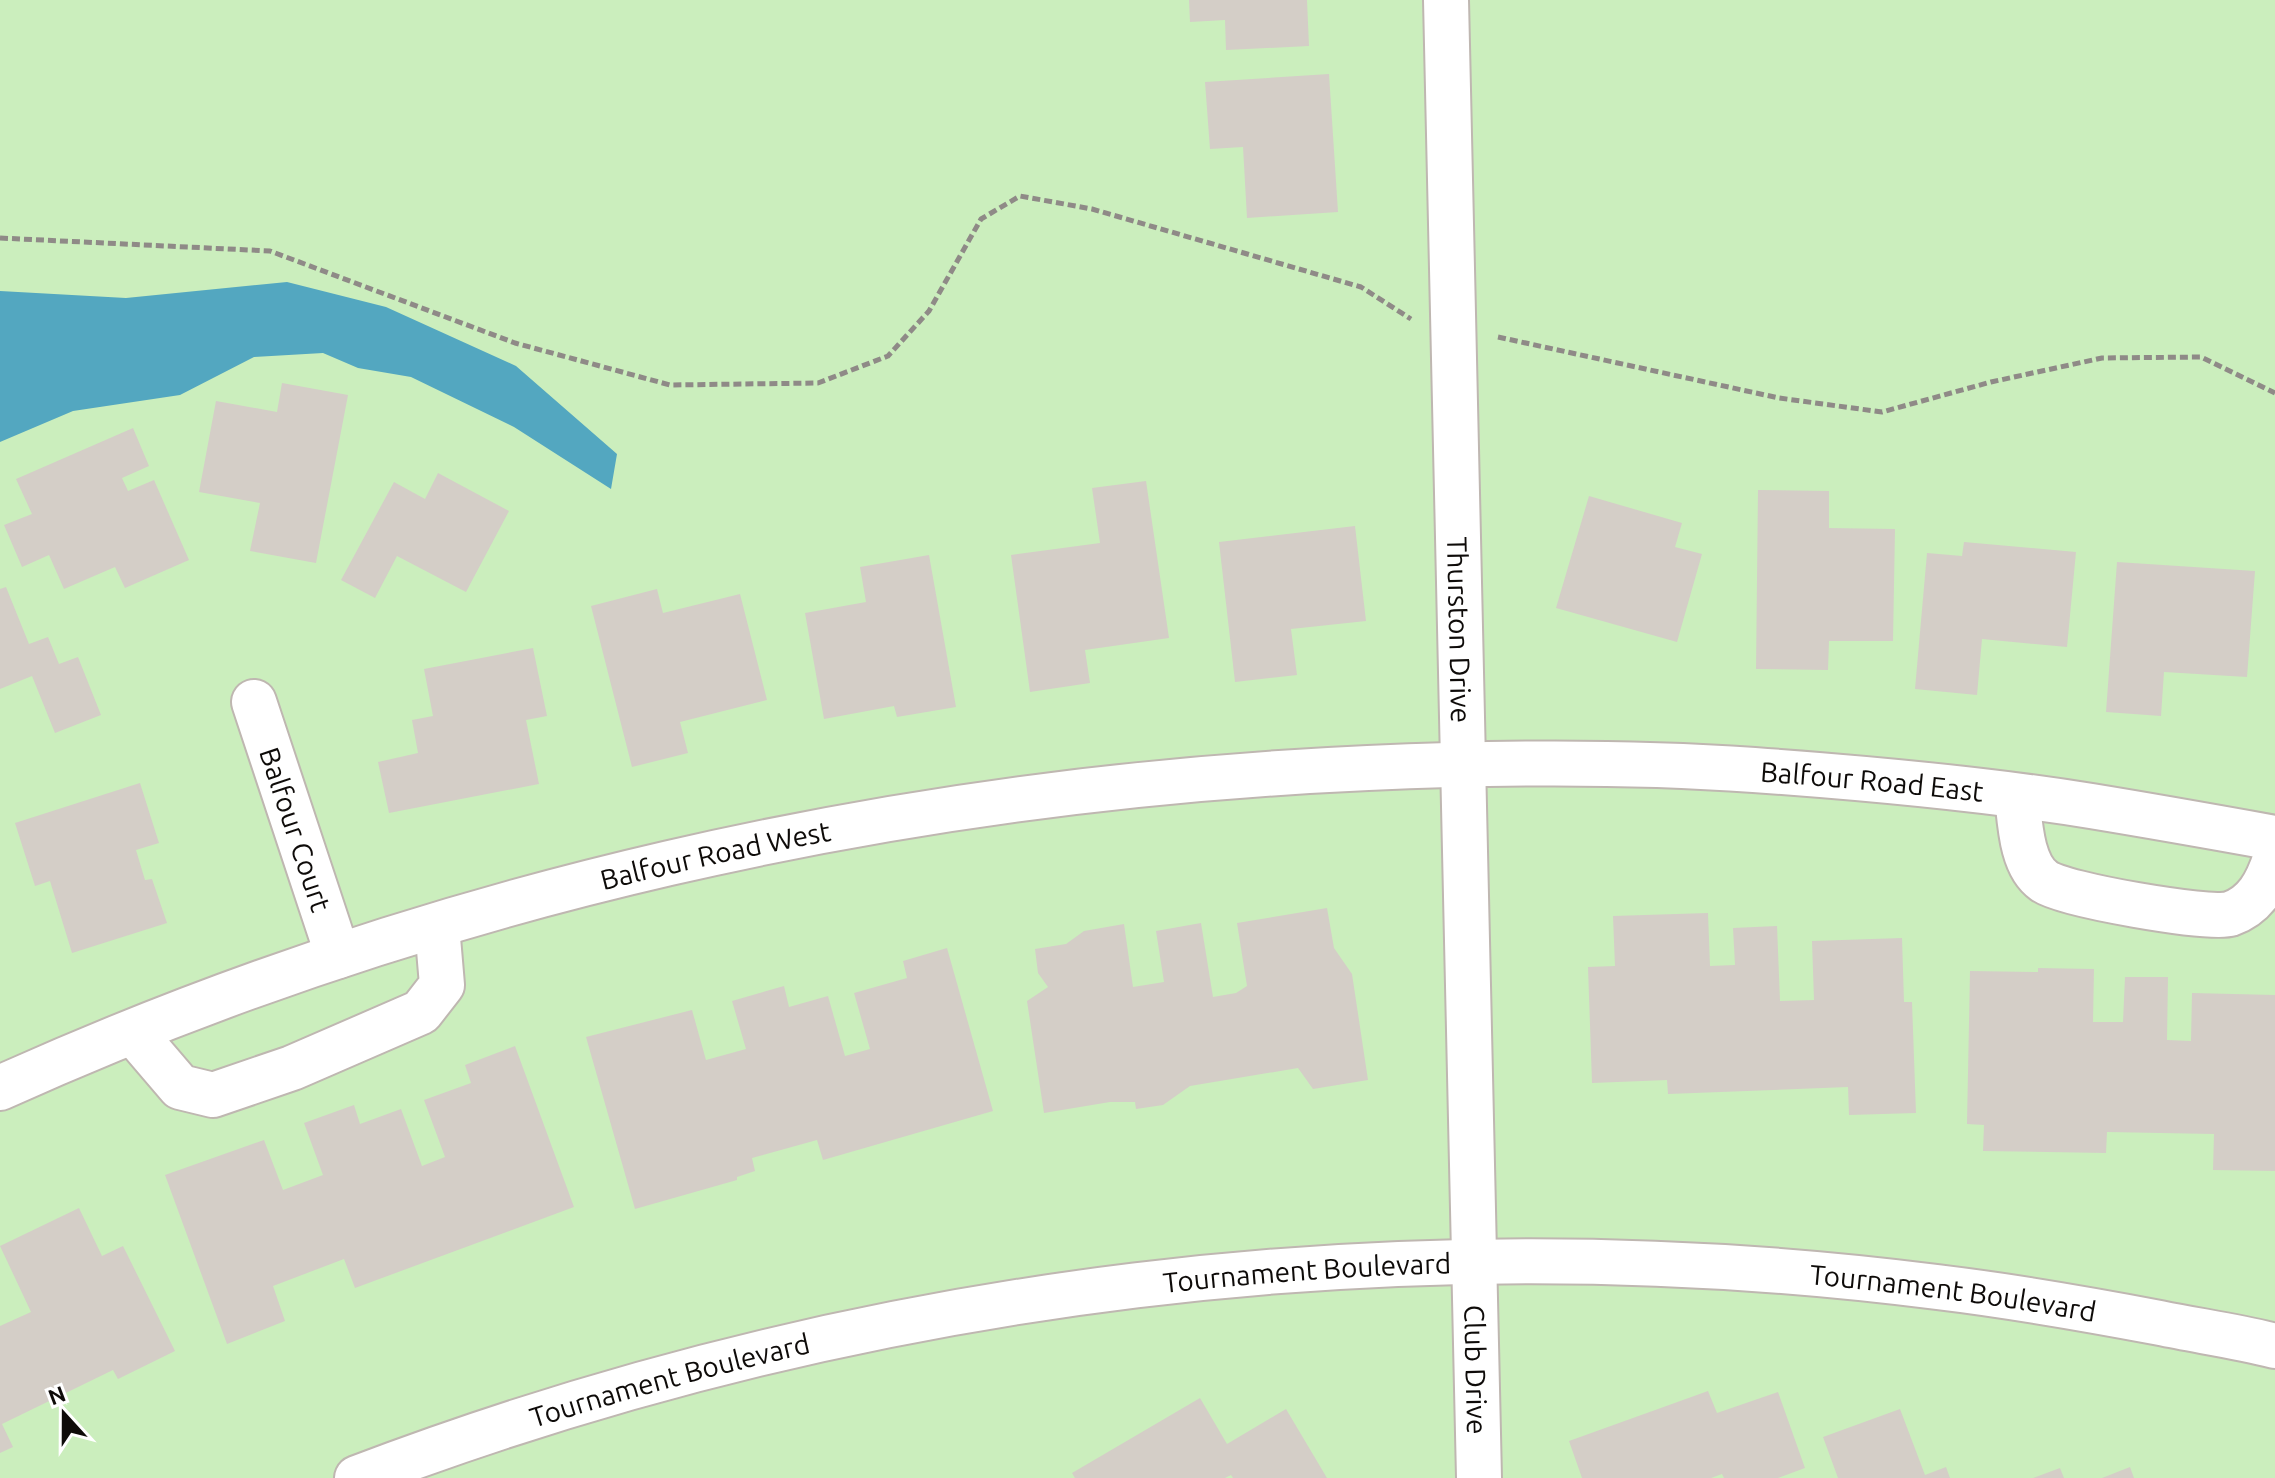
<svg xmlns="http://www.w3.org/2000/svg" width="2275" height="1478" font-family="Ubuntu,sans-serif">
<rect width="100%" height="100%" fill="#fff8f4"/>
<rect fill="#cbeebd" x="0" y="0" width="2275" height="1478"/>
<path fill="#53a7c0" d="M287,282L386,307L516,366L617,454L611,489L514,427L411,377L358,368L323,353L254,357L180,395L73,411L0,442V291L126,298Z"/>
<g fill="#d4cec7">
<path d="M1189,0H1307L1309,46L1226,50L1225,20L1190,22Z"/>
<path d="M1329,74L1338,212L1247,218L1243,147L1210,149L1205,82Z"/>
<path d="M282,383L348,395L316,563L250,551L260,503L199,492L216,401L277,412Z"/>
<path d="M133,428L149,466L122,478L128,491L154,480L189,560L125,588L115,567L64,589L49,555L22,567L4,525L32,514L16,479Z"/>
<path d="M438,473L509,511L466,592L397,556L375,598L341,580L394,482L425,499Z"/>
<path d="M1146,481L1169,638L1085,650L1090,683L1030,692L1011,555L1100,543L1092,488Z"/>
<path d="M1758,490L1829,491V528L1895,529L1893,641H1829L1828,670L1756,669Z"/>
<path d="M1589,496L1682,523L1675,547L1702,554L1677,642L1556,608Z"/>
<path d="M1355,526L1366,621L1291,629L1297,675L1235,682L1219,542Z"/>
<path d="M1964,542L2076,552L2067,647L1982,639L1977,695L1915,689L1927,553L1962,556Z"/>
<path d="M929,555L956,707L897,717L894,706L824,719L805,613L866,602L860,567Z"/>
<path d="M2117,562L2255,571L2247,677L2164,672L2161,716L2106,712Z"/>
<path d="M6,587L29,644L48,637L59,664L78,657L101,715L55,733L32,676L0,689V589Z"/>
<path d="M657,589L663,613L740,594L767,700L680,722L688,753L632,767L591,606Z"/>
<path d="M533,648L547,716L526,720L539,784L389,813L378,762L418,753L412,720L433,716L424,669Z"/>
<path d="M140,783L159,843L136,850L145,880L152,879L167,923L72,953L50,881L35,886L15,823Z"/>
<path d="M1327,908L1334,948L1352,974L1368,1080L1313,1089L1298,1068L1190,1086L1163,1105L1136,1109L1135,1102H1110L1044,1113L1027,1001L1048,987L1038,973L1035,949L1066,944L1084,931L1124,924L1133,987L1164,982L1156,931L1201,923L1213,997L1236,993L1247,986L1237,923Z"/>
<path d="M1708,913L1710,966L1735,965L1733,928L1777,926L1780,1001L1814,1000L1812,941L1902,938L1904,1002H1912L1916,1113L1849,1115L1848,1087L1668,1094L1667,1080L1592,1083L1588,967L1615,966L1613,916Z"/>
<path d="M947,948L993,1111L823,1160L817,1140L752,1158L755,1171L737,1177V1180L635,1209L586,1037L692,1010L706,1060L746,1049L732,1001L784,986L789,1007L828,996L845,1056L870,1049L854,993L907,978L903,961Z"/>
<path d="M2038,968L2094,969L2093,1022H2123L2125,977H2168L2167,1040L2191,1041L2192,993L2275,995V1171L2213,1170L2214,1134L2107,1132L2106,1153L1983,1151L1984,1125L1967,1124L1970,971L2038,972Z"/>
<path d="M515,1046L574,1207L355,1288L344,1259L273,1286L285,1321L227,1344L165,1175L264,1140L283,1190L323,1175L304,1123L354,1105L360,1124L401,1109L422,1166L445,1157L424,1100L471,1083L465,1065Z"/>
<path d="M79,1208L102,1256L123,1246L175,1351L118,1379L113,1370L2,1424L13,1447L0,1453V1326L31,1312L0,1246Z"/>
<path d="M1708,1391L1717,1413L1778,1392L1805,1468L1778,1478H1724L1722,1474L1711,1478H1582L1569,1441Z"/>
<path d="M1200,1398L1227,1444L1286,1409L1327,1478H1233L1231,1475L1225,1478H1075L1072,1473Z"/>
<path d="M1900,1409L1925,1475L1946,1467L1950,1478H1838L1823,1437Z"/>
<path d="M2130,1467L2134,1478H2102Z"/>
<path d="M2060,1468L2064,1478H2033Z"/>
</g>
<g fill="none" stroke-linecap="round" stroke-linejoin="round">
<defs>
<g id="minor">
<path id="s1" d="M1446,0L1479,1478"/>
<path id="s2" d="M254,702L338,956"/>
<path d="M2017,796C2020,822 2021,865 2044,881C2062,895 2210,920 2230,914C2256,905 2267,883 2275,859"/>
<path d="M133,1032L180,1087L213,1095L292,1068L421,1012L442,985L437,926"/>
<path id="s3" d="M0,1088C429,894 899,789 1368,768C1497,762 1626,761 1754,770C1866,778 1979,788 2091,806C2152,816 2214,827 2275,838"/>
<path id="s4" d="M357,1478C860,1287 1404,1219 1937,1287C2012,1296 2086,1309 2160,1323C2198,1331 2237,1336 2275,1346"/>
</g>
</defs>
<use href="#minor" stroke="#bfb7b1" stroke-width="48"/>
<g stroke="#8f8a87" stroke-width="5" stroke-dasharray="8 4" stroke-linecap="butt">
<path d="M0,238L270,251L515,343L670,385L818,383L888,356L929,311L981,219L1020,196L1092,209L1361,287L1411,319"/>
<path d="M1498,337L1779,398L1882,412L1991,382L2102,358L2201,357L2275,393"/>
</g>
<use href="#minor" stroke="#fff" stroke-width="44"/>
</g>
<g text-anchor="middle" dominant-baseline="central" stroke-width="7" stroke-linejoin="round" paint-order="stroke">
<g font-size="28" fill="#0e0b09" stroke="#fff">
<text stroke="none"><textPath href="#s1" startOffset="630">Thurston Drive</textPath></text>
<text stroke="none"><textPath href="#s3" startOffset="1918">Balfour Road East</textPath></text>
<text stroke="none"><textPath href="#s2" startOffset="134">Balfour Court</textPath></text>
<text stroke="none"><textPath href="#s3" startOffset="754">Balfour Road West</textPath></text>
<text stroke="none"><textPath href="#s4" startOffset="976">Tournament Boulevard</textPath></text>
<text stroke="none"><textPath href="#s4" startOffset="1624">Tournament Boulevard</textPath></text>
<text stroke="none"><textPath href="#s1" startOffset="1370">Club Drive</textPath></text>
<text stroke="none"><textPath href="#s4" startOffset="328">Tournament Boulevard</textPath></text>
</g>
</g>
<g transform="translate(64 1414) rotate(339)" stroke="#ffffff" stroke-width="6" paint-order="stroke">
<path d="M0-6L14 30L0 20L-14 30Z" fill="#0e0b09"/>
<text y="-12" font-size="22" font-weight="bold" text-anchor="middle" fill="#0e0b09">N</text>
</g>
</svg>
